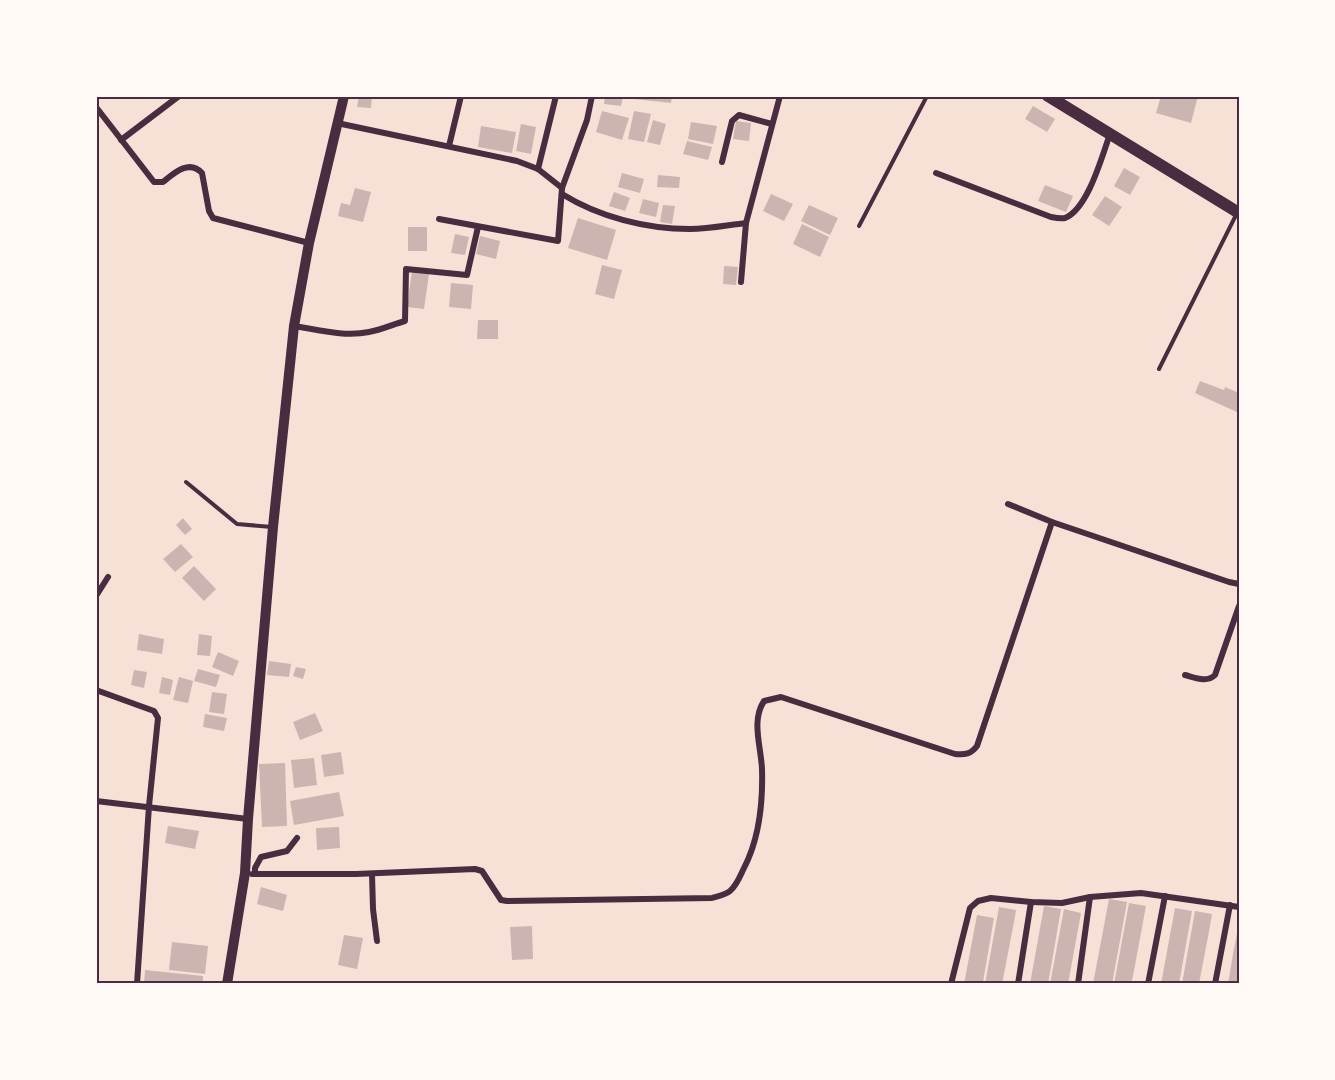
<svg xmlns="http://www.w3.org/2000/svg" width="1335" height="1080" font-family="Rubik,sans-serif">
<rect width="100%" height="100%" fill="#f7e1d7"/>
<g fill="#ccb4b1">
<path d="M359,96H372L371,108L357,107Z"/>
<path d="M605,96H623L621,106L604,104Z"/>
<path d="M634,96H672L671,103L634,99Z"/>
<path d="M1161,96H1198L1191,123L1156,113Z"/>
<path d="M1033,106L1055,119L1047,132L1025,119Z"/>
<path d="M602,111L629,118L622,140L596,132Z"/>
<path d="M634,111L651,114L644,142L628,139Z"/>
<path d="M653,120L666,124L660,145L647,142Z"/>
<path d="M736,121L751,123L749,141L733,139Z"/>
<path d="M691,122L717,126L713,144L688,139Z"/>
<path d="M521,124L536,127L531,154L516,151Z"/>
<path d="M481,126L516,132L512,153L478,147Z"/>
<path d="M687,141L712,147L708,160L683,154Z"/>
<path d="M1124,168L1140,177L1130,195L1114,186Z"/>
<path d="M622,173L644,179L640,193L618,187Z"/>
<path d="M658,175L680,177L679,188L657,187Z"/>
<path d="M1045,185L1073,196L1066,212L1038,201Z"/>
<path d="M355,188L371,192L363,222L338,216L341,203L350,205Z"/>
<path d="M614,192L630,198L625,211L609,206Z"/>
<path d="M771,194L793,204L784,221L763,211Z"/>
<path d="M1105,196L1122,207L1109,226L1092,215Z"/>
<path d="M643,199L659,203L656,217L639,213Z"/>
<path d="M663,205L675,206L672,224L660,222Z"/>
<path d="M809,205L838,218L830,235L801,221Z"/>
<path d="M578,218L616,230L607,260L568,248Z"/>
<path d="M802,224L829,237L820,257L793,244Z"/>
<rect x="408" y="227" width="19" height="24"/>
<path d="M455,234L469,237L465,255L451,253Z"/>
<path d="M480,236L500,241L496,259L476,254Z"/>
<path d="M602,265L622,270L614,299L595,294Z"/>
<path d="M724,266L738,267L736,285L723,284Z"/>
<path d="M412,271L429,274L424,309L407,307Z"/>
<path d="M451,283L473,285L471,309L449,307Z"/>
<path d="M478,320H498V339H477Z"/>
<path d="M1200,381L1224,390L1225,387L1239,393V413L1195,393Z"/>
<path d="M183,518L192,529L185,535L176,525Z"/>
<path d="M181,544L193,557L175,572L163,559Z"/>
<path d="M194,566L216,589L204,601L182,578Z"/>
<path d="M139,634L164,639L162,654L137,650Z"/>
<path d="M199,634L212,636L210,656L197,655Z"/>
<path d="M218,652L239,661L233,676L212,667Z"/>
<path d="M269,661L291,664L289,677L267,675Z"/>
<path d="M296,667L306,669L303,679L293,676Z"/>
<path d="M198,669L220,675L216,687L194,681Z"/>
<path d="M134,670L147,672L144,688L131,685Z"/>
<path d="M162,677L173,680L170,695L159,693Z"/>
<path d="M179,677L193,681L188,703L173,700Z"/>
<path d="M212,692L227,694L224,714L209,712Z"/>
<path d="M315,713L323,731L300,740L293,722Z"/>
<path d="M205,714L227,718L224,731L203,727Z"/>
<path d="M341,752L344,774L324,777L321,755Z"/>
<path d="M314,758L317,785L294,788L291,760Z"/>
<path d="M285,763L287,826L262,827L259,764Z"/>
<path d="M339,792L344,816L294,825L290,801Z"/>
<path d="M168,826L199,831L195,849L165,843Z"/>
<path d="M339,827L340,848L317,850L316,828Z"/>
<path d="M261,887L287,895L283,911L257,904Z"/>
<path d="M1109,899L1127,902L1125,913L1112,984H1093Z"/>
<path d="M1129,903L1146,906L1133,976L1131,984H1114Z"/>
<path d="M1044,906L1061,909L1055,944L1048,984H1030Z"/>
<path d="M999,907L1016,910L1014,922L1002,984H985Z"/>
<path d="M1175,908L1192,911L1179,984H1161Z"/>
<path d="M1064,909L1081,913L1077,935L1068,984H1050Z"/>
<path d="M1195,911L1212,914L1210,926L1199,984H1182Z"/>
<path d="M977,915L994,918L984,976L983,984H964Z"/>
<path d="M532,926L533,959L512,960L510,927Z"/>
<path d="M1238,928L1239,984H1228L1233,954Z"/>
<path d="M344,935L363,938L357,969L338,965Z"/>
<path d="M172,942L208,946L205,974L169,970Z"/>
<path d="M145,970L203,976V984H144Z"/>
</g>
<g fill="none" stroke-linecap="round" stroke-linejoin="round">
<g stroke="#4a2c40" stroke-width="4">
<path d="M859,226L927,96"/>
<path d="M1159,369L1237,213"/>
<path d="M186,482L237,524L272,527"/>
</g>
<g stroke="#4a2c40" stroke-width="6">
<path d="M96,107L154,182H163C174,173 189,159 202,173L209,211L213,218L309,243"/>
<path d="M337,123L517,161L538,169L562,188"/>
<path d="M121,140L179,96"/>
<path d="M449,146L461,96"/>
<path d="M722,162L732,121L739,115L772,124"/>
<path d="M538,169L556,96"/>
<path d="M936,173L1051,217C1056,218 1061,219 1065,218C1088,209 1102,156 1110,134"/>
<path d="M562,194C599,217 646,229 690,229C709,229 728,225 746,223"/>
<path d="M439,219L558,241L562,188L587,120L592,96"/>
<path d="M741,282L746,223L780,96"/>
<path d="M294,326C319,330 345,337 369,332C381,330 394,324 405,321L406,269L467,275L478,227"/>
<path d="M1008,504L1052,522L1229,582L1239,584"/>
<path d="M96,596L108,577"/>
<path d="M1185,675C1196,678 1207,683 1215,675L1239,606"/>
<path d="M96,690L154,711L158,718L149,806L137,984"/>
<path d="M96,801L248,819"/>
<path d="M252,874H255V868L261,857L287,851L297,838"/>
<path d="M255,874H356L475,869L482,871L501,900L507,901L712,898C718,896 725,895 730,891C737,885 740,876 744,868C760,837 763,803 762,769C761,746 751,721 764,701L781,697L955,754C965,755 971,754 977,746L1052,522"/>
<path d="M372,874L373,909L377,941"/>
<path d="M951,984L970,908L978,901L991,898L1031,902L1062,903L1090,897L1141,893L1239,907"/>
<path d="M1018,984L1031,902"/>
<path d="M1078,984L1090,897"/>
<path d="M1148,984L1165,896"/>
<path d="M1215,984L1230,905"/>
</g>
<path stroke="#4a2c40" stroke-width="10" d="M227,984L245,873L248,819L273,527L294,326L309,243L344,96"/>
<path stroke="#4a2c40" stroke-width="12" d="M1048,96L1239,213"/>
</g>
<rect width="1335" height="1080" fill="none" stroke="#fffaf5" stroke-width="195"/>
<rect x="98" y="98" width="1140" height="884" fill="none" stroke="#4a2c40" stroke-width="2"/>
</svg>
